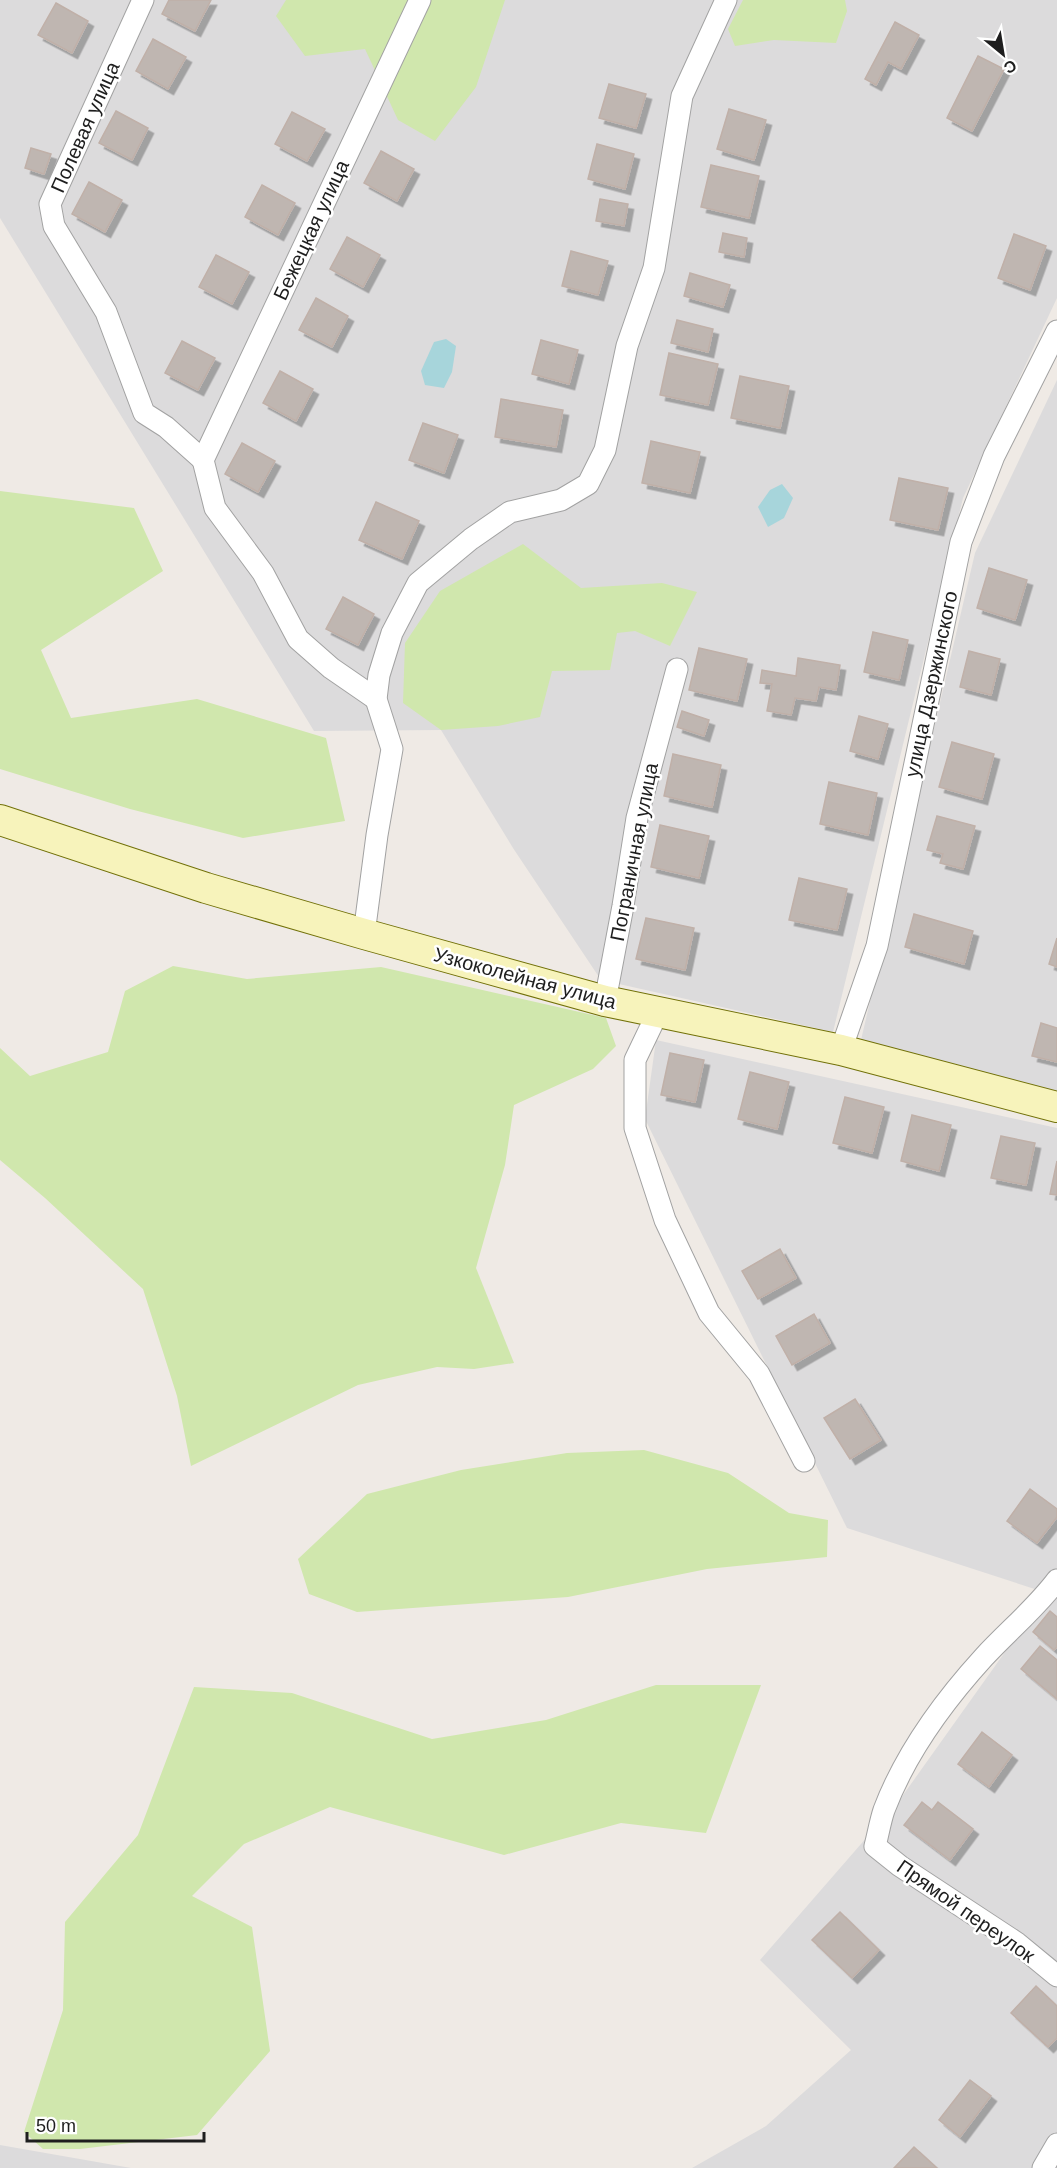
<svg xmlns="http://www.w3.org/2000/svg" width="1057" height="2168" font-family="Helvetica,sans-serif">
<defs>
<filter id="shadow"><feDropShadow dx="5.5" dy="5.5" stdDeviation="0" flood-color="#0004"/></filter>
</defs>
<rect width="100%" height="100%" fill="#efeae5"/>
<g fill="#dcdbdc">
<path d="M0,0H1057V298L963,498L833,1032L601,980L513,848L441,730L314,731L0,218Z"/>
<path d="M1057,380V1095L861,1040L975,553Z"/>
<path d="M656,1040L1057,1128V2168H692L766,2126L851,2050L760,1960L901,1798L1047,1593L847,1528L645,1119Z"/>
<path d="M0,2145L131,2168H0Z"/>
</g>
<g fill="#d0e7ad">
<path d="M286,0H505L476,87L435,141L398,120L365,49L305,56L276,16Z"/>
<path d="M743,0H845L847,11L836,43L774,40L735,46L728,29Z"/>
<path d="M0,491L134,508L163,571L41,650L71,718L197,699L326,738L345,821L243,838L130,809L0,769Z"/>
<path d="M523,544L581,588L662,583L697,592L670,646L635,631L617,633L610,670L552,671L540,717L498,726L441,730L403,703L405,643L440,591Z"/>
<path d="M173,966L247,979L381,967L606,1018L616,1046L593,1069L514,1105L505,1165L476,1268L514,1363L474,1369L437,1367L358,1385L191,1466L177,1396L143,1289L45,1198L0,1160V1048L30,1076L108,1052L125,991Z"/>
<path d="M644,1450L728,1473L789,1513L828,1520L827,1557L707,1569L568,1597L357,1612L309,1594L298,1559L367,1494L461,1470L567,1453Z"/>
<path d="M656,1685H761L706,1833L621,1823L504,1855L330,1807L244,1844L192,1896L252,1927L270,2051L197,2135L80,2149H43L24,2132L63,2010L65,1922L138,1835L194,1687L292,1693L432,1739L546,1720Z"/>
</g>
<g fill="#a7d5db">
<path d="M446,339L456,346L452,372L444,388L425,385L421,371L434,342Z"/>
<path d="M782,484L793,498L784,518L768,527L758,507L770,490Z"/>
</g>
<g fill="#bfb6b1" stroke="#c0b0a8" stroke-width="1.5" filter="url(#shadow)">
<path d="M169,0H211L195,31L162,14Z"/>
<path d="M56,3L88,21L72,53L38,35Z"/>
<path d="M895,22L919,35L901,69L888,62L876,85L865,79Z"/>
<path d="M153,39L186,57L168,89L136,71Z"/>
<path d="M978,56L1004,69L972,131L947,118Z"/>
<path d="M609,84L646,94L636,128L599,118Z"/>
<path d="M729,109L766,120L754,160L717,149Z"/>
<path d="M116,111L148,128L132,160L99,143Z"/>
<path d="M292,112L325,129L307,161L275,144Z"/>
<path d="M597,144L634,154L625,189L588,179Z"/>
<path d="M31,148L51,154L44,174L25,168Z"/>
<path d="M381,151L414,169L397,201L364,183Z"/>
<path d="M711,165L759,176L749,218L701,207Z"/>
<path d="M89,182L122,200L105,232L72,214Z"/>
<path d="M262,185L295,203L278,235L245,217Z"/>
<path d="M600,199L628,204L624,226L596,221Z"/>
<path d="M723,233L747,238L744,257L719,252Z"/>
<path d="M1014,234L1046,246L1030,290L998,278Z"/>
<path d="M347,237L380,255L363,287L330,269Z"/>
<path d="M571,251L608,261L598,295L562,286Z"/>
<path d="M216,255L249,272L232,304L199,287Z"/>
<path d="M690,273L730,285L723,307L684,296Z"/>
<path d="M316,298L348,316L332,347L299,330Z"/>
<path d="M677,320L713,329L708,352L671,343Z"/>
<path d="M541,340L578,350L569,384L532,374Z"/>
<path d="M182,341L215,358L198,390L165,373Z"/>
<path d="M669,353L718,364L708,405L660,395Z"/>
<path d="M280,371L313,389L296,421L263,403Z"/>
<path d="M740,376L789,386L780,428L731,418Z"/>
<path d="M501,399L563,410L556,447L495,437Z"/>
<path d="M423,423L458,435L444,473L409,460Z"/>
<path d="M651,441L700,452L690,493L642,483Z"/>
<path d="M242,443L275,461L258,492L225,474Z"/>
<path d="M899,478L948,488L938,530L890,520Z"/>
<path d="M376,502L419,521L402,559L359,540Z"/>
<path d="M989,568L1027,580L1015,620L977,608Z"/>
<path d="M343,597L374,614L358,645L326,629Z"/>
<path d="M873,632L908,640L899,680L864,672Z"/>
<path d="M699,648L747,659L737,701L689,690Z"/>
<path d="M969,651L1000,659L991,695L960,687Z"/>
<path d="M798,658L840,665L836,690L819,687L816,701L795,698L791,715L767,711L772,684L760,683L762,670L796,676Z"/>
<path d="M682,711L709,720L704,736L677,727Z"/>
<path d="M859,716L888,724L878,759L850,751Z"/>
<path d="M952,742L994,754L982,799L939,787Z"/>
<path d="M673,754L721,765L712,807L664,796Z"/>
<path d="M829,782L877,793L868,835L820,824Z"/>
<path d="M937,816L975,826L963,869L940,863L943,854L927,850Z"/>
<path d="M660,825L709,836L699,878L651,867Z"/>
<path d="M799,878L847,889L837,930L789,920Z"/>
<path d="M914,914L973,931L964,964L905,947Z"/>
<path d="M646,918L694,928L685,970L636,959Z"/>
<path d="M1057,938V967L1049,964Z"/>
<path d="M1041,1023L1057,1028V1062L1032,1056Z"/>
<path d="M670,1053L704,1060L695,1102L661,1095Z"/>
<path d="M750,1072L789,1082L777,1129L738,1119Z"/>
<path d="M845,1097L884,1107L872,1153L833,1143Z"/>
<path d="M912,1115L951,1125L939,1171L901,1161Z"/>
<path d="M1001,1136L1035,1143L1026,1185L991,1178Z"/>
<path d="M1057,1161V1195L1050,1194Z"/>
<path d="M780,1249L796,1278L758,1299L742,1271Z"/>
<path d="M814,1314L830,1343L792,1365L776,1336Z"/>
<path d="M855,1399L881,1440L850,1459L824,1418Z"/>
<path d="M1030,1489L1057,1509V1517L1037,1543L1007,1521Z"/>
<path d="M1050,1611L1057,1617V1647L1054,1650L1033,1632Z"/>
<path d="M1040,1646L1057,1660V1699L1021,1669Z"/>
<path d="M982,1732L1012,1755L989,1787L958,1764Z"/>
<path d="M922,1802L932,1810L938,1802L973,1829L950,1860L904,1825Z"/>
<path d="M840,1912L879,1950L852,1978L812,1940Z"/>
<path d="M1036,1986L1057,2006V2038L1048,2047L1011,2013Z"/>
<path d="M970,2080L991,2096L960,2137L939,2120Z"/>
<path d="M914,2147L937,2168H894Z"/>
</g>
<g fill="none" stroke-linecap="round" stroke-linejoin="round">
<defs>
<g id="street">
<path d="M143,0L50,204L54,226L106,312L144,413L166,427L203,460"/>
<path d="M203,460L420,0"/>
<path d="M203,460L215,508L263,573L298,639L331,668L376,699"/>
<path d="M364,934L377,835L392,749L376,699L379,675L392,633L418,583L471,539L510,512L561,500L588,484L605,450L627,346L654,268L682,96L726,0"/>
<path d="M605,1001L623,906L637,818L677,669"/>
<path d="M658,1012L635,1060V1128L665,1220L709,1313L759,1374L804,1461"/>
<path d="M841,1050L877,946L961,542L994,456L1057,331"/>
<path d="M1057,1580C1036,1608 1008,1631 984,1657C943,1702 906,1752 884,1810C880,1822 878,1835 875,1846L900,1866L1017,1943L1057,1976"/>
<path d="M1043,2168L1057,2144"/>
</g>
<path id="secondary" d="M0,820L206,888L364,934L605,1001L841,1050L1057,1107"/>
</defs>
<use href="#street" stroke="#a2a2a2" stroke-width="23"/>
<use href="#secondary" stroke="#727109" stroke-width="32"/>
<use href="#street" stroke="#fff" stroke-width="21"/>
<use href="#secondary" stroke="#f7f3bb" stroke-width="30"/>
</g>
<g text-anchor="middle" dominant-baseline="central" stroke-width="5" stroke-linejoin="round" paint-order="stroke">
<g font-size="20" fill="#1e1e1e" stroke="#fff">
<text transform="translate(85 127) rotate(-66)">Полевая улица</text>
<text transform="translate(311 230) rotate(-65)">Бежецкая улица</text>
<text transform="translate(931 684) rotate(-78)">улица Дзержинского</text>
<text transform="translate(634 852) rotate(-79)">Пограничная улица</text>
<text transform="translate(525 978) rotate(15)">Узкоколейная улица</text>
<text transform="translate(966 1911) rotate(35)">Прямой переулок</text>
</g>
</g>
<g transform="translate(1003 54) rotate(150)" stroke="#ffffff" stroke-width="4.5" paint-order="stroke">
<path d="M0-4.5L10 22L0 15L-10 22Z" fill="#1e1e1e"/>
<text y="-9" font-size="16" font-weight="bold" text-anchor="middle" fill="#1e1e1e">С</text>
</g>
<path d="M27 2132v9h177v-9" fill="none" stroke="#1e1e1e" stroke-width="3"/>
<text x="36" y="2132" font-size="18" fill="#1e1e1e" stroke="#ffffff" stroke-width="4.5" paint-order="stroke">50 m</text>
</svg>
